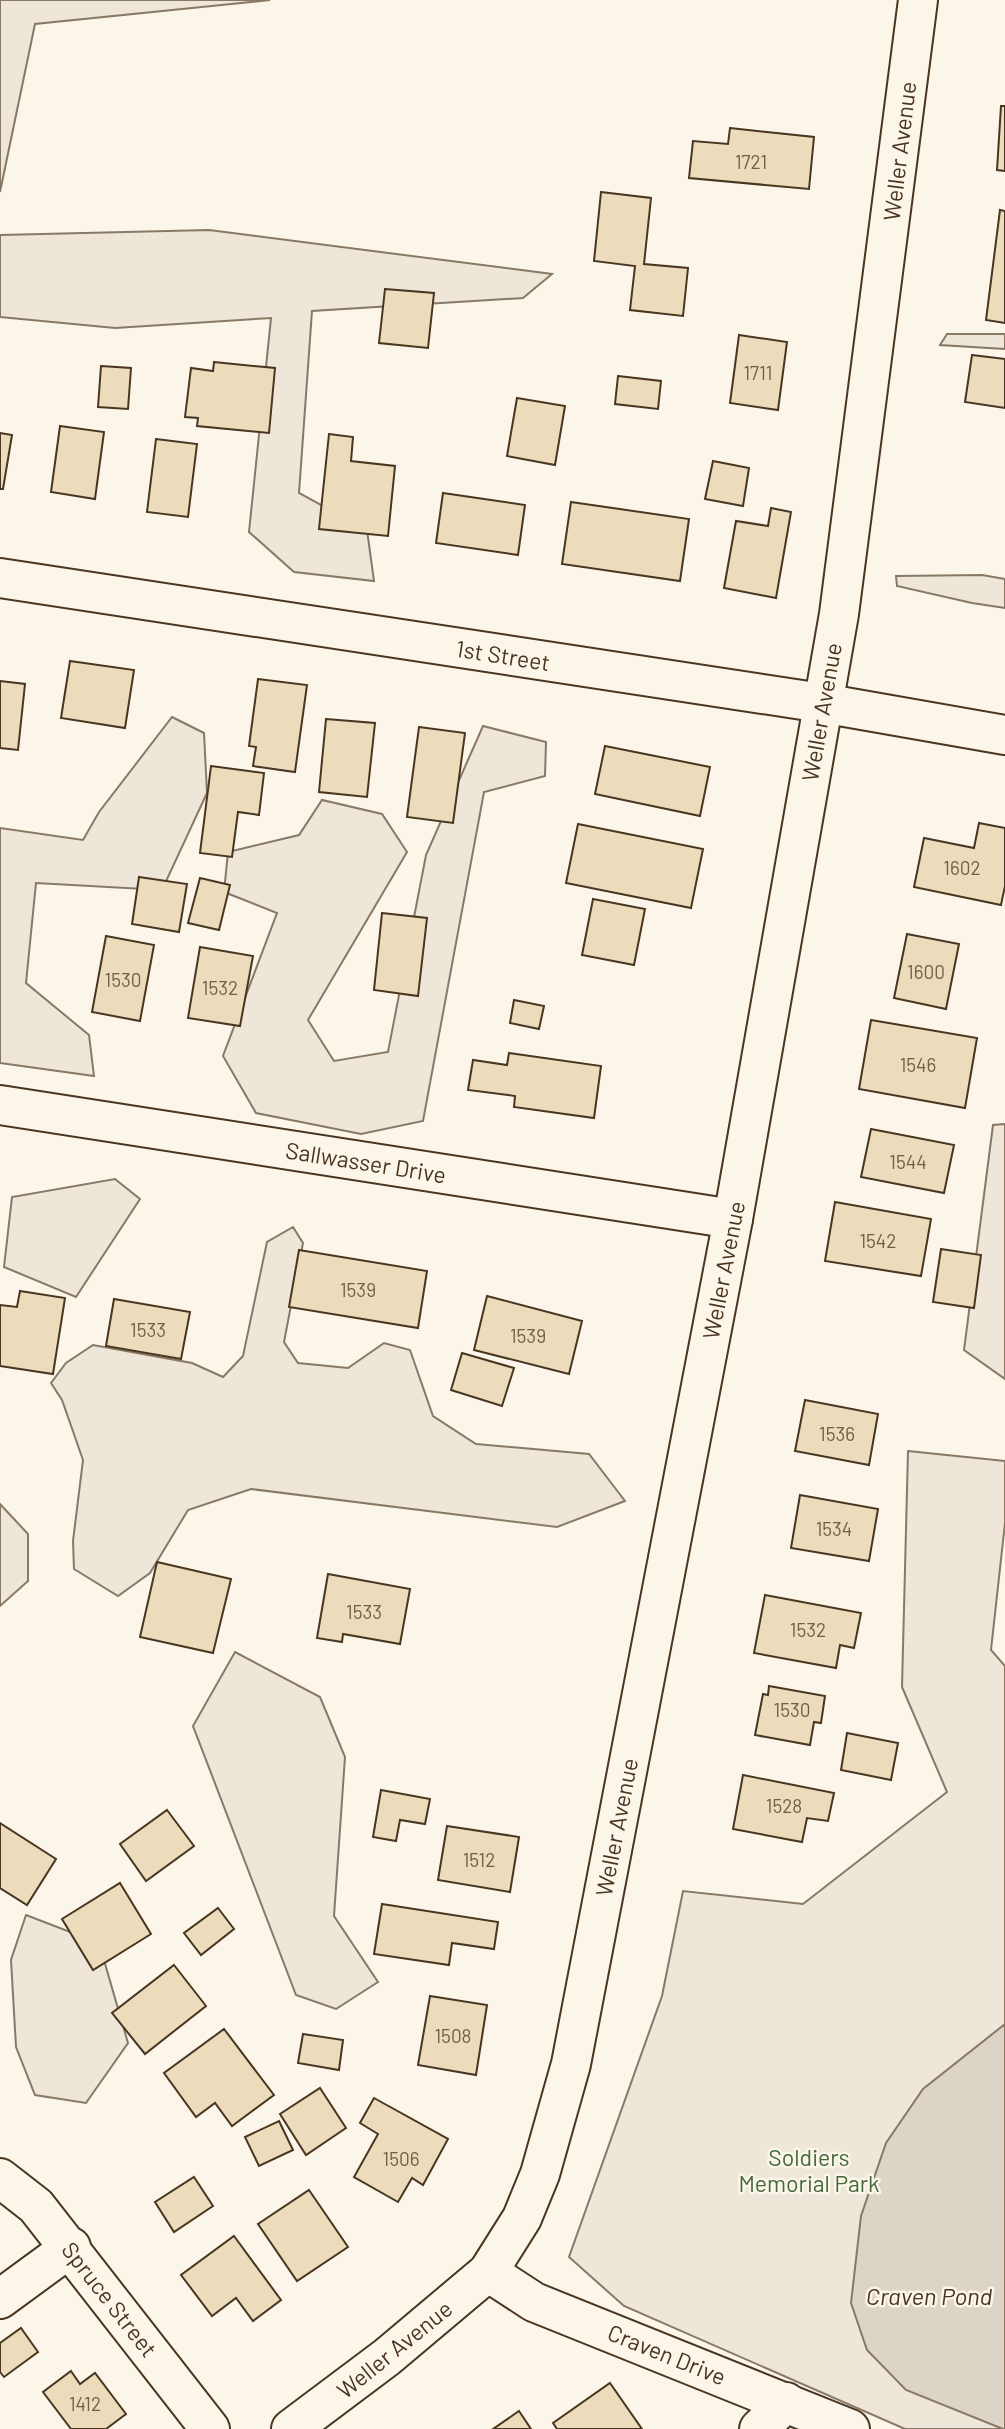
<svg xmlns="http://www.w3.org/2000/svg" width="1005" height="2429" font-family="Barlow,sans-serif">
<rect width="100%" height="100%" fill="#fbf6e9"/>
<g fill="#ede6d9" stroke="#887966" stroke-width="2">
<path d="M0,0H270L35,24L0,192Z"/>
<path d="M209,230L552,274L523,298L312,311L299,493L367,530L374,581L294,572L249,532L271,318L115,328L0,317V235Z"/>
<path d="M947,334H1005V349L940,345Z"/>
<path d="M982,575L1005,579V608L972,603L897,586L896,576Z"/>
<path d="M172,717L204,733L207,793L162,890L36,883L26,983L89,1035L94,1076L0,1063V828L83,840L99,812Z"/>
<path d="M483,726L546,742L545,776L484,792L423,1121L361,1134L256,1113L223,1056L277,913L224,892L228,852L299,835L322,800L382,814L407,852L308,1020L334,1061L388,1052L426,855Z"/>
<path d="M1005,1124V1379L964,1350L993,1125Z"/>
<path d="M115,1179L140,1199L76,1297L4,1267L12,1197Z"/>
<path d="M293,1227L303,1243L284,1342L298,1363L348,1368L384,1343L410,1350L433,1416L476,1444L589,1454L625,1501L557,1527L251,1489L188,1510L150,1573L118,1596L74,1569L73,1541L83,1460L62,1400L51,1383L66,1363L93,1345L192,1363L223,1377L243,1356L267,1242Z"/>
<path d="M908,1451L1005,1461V1523L991,1650L1005,1666V2429H905L624,2306L569,2257L662,1996L683,1891L803,1904L947,1792L902,1687Z"/>
<path d="M0,1504L28,1534V1581L0,1606Z"/>
<path d="M235,1652L320,1697L345,1757L334,1916L378,1982L336,2009L296,1995L193,1726Z"/>
<path d="M26,1915L99,1943L128,2043L86,2103L35,2095L16,2047L11,1960Z"/>
</g>
<path fill="#dcd4c6" stroke="#887966" stroke-width="2" d="M1005,2024V2429H1003L906,2390L867,2350L851,2303L861,2216L886,2143L923,2089Z"/>
<g fill="#ecdcbc" stroke="#4a3520" stroke-width="2">
<path d="M1001,106H1005V171L997,170Z"/>
<path d="M730,128L814,137L809,189L689,178L693,141L728,144Z"/>
<path d="M601,192L651,198L644,264L688,268L683,316L630,310L635,266L594,261Z"/>
<path d="M1000,210L1005,211V323L986,320Z"/>
<path d="M385,289L434,293L428,348L379,343Z"/>
<path d="M739,335L787,342L778,410L730,403Z"/>
<path d="M972,355L1005,359V408L965,402Z"/>
<path d="M214,362L275,368L269,433L197,426L198,418L185,417L191,368L213,371Z"/>
<path d="M101,366L131,368L128,409L98,407Z"/>
<path d="M618,376L661,381L658,409L615,404Z"/>
<path d="M517,398L565,406L555,465L507,456Z"/>
<path d="M60,426L104,432L95,499L51,492Z"/>
<path d="M0,433L12,435L3,489H0Z"/>
<path d="M329,434L353,437L351,461L395,466L388,536L319,529Z"/>
<path d="M156,439L197,444L188,517L147,512Z"/>
<path d="M713,461L749,468L743,506L705,499Z"/>
<path d="M443,493L525,505L518,555L436,543Z"/>
<path d="M571,502L689,519L680,581L562,564Z"/>
<path d="M771,508L791,512L776,598L724,588L736,521L768,526Z"/>
<path d="M70,661L134,670L125,728L61,718Z"/>
<path d="M258,679L307,685L295,772L253,766L256,747L249,746Z"/>
<path d="M0,681L25,684L18,750L0,748Z"/>
<path d="M326,719L375,723L367,797L319,792Z"/>
<path d="M419,727L465,733L453,823L407,817Z"/>
<path d="M605,746L710,767L700,816L595,794Z"/>
<path d="M211,766L264,773L259,815L238,812L232,857L200,853Z"/>
<path d="M979,823L1005,828V886L1001,905L914,887L924,838L974,848Z"/>
<path d="M578,824L703,849L691,908L566,883Z"/>
<path d="M139,877L187,884L179,932L132,924Z"/>
<path d="M200,878L230,885L219,930L188,923Z"/>
<path d="M593,899L645,909L634,965L582,955Z"/>
<path d="M382,913L427,918L418,996L374,990Z"/>
<path d="M907,934L959,944L946,1009L894,998Z"/>
<path d="M106,936L154,945L140,1021L92,1012Z"/>
<path d="M200,947L253,956L240,1026L188,1018Z"/>
<path d="M514,1000L544,1006L539,1029L510,1023Z"/>
<path d="M871,1020L977,1038L965,1108L859,1089Z"/>
<path d="M509,1053L601,1066L594,1118L514,1107L515,1096L468,1090L473,1060L507,1065Z"/>
<path d="M871,1129L954,1145L944,1193L861,1177Z"/>
<path d="M835,1202L931,1219L921,1276L825,1261Z"/>
<path d="M941,1249L981,1255L974,1308L933,1302Z"/>
<path d="M299,1250L427,1271L418,1328L289,1307Z"/>
<path d="M20,1291L65,1298L53,1374L0,1366V1305L17,1307Z"/>
<path d="M487,1296L582,1321L569,1374L474,1350Z"/>
<path d="M114,1299L190,1312L181,1359L106,1346Z"/>
<path d="M462,1353L514,1368L502,1406L451,1390Z"/>
<path d="M805,1400L878,1414L869,1465L795,1451Z"/>
<path d="M800,1495L878,1509L869,1561L791,1548Z"/>
<path d="M157,1562L231,1579L213,1653L140,1637Z"/>
<path d="M328,1574L410,1589L400,1644L343,1634L342,1642L317,1638Z"/>
<path d="M765,1595L861,1613L854,1648L840,1645L836,1668L754,1653Z"/>
<path d="M769,1686L825,1696L821,1723L814,1722L810,1745L755,1735L763,1694L768,1695Z"/>
<path d="M847,1733L898,1743L891,1780L841,1770Z"/>
<path d="M743,1775L834,1793L828,1821L807,1818L802,1842L733,1829Z"/>
<path d="M381,1790L430,1799L425,1824L400,1820L396,1841L373,1837Z"/>
<path d="M167,1810L194,1846L146,1881L120,1844Z"/>
<path d="M0,1823L56,1859L27,1905L0,1888Z"/>
<path d="M447,1826L519,1837L510,1892L438,1880Z"/>
<path d="M120,1883L151,1934L93,1970L62,1919Z"/>
<path d="M382,1904L498,1922L494,1949L452,1943L449,1965L374,1954Z"/>
<path d="M218,1908L234,1929L201,1955L184,1933Z"/>
<path d="M174,1965L206,2006L145,2054L112,2013Z"/>
<path d="M430,1996L487,2005L476,2075L418,2065Z"/>
<path d="M224,2029L274,2095L232,2126L215,2103L196,2117L164,2073Z"/>
<path d="M303,2034L343,2040L339,2070L298,2063Z"/>
<path d="M320,2088L346,2128L306,2155L280,2114Z"/>
<path d="M374,2098L448,2139L423,2185L412,2178L398,2202L354,2177L378,2134L360,2123Z"/>
<path d="M279,2121L293,2150L259,2166L245,2137Z"/>
<path d="M194,2177L213,2206L174,2232L155,2202Z"/>
<path d="M309,2190L348,2247L297,2281L258,2224Z"/>
<path d="M234,2236L281,2300L253,2321L236,2298L212,2316L181,2275Z"/>
<path d="M21,2328L38,2352L4,2377L0,2372V2343Z"/>
<path d="M71,2371L80,2384L95,2373L126,2414L106,2429H71L43,2392Z"/>
<path d="M610,2383L642,2429H557L553,2423Z"/>
<path d="M519,2411L531,2429H493Z"/>
</g>
<g fill="none" stroke-linecap="round" stroke-linejoin="round">
<defs>
<g id="minor">
<path d="M0,578L822,703L1005,735"/>
<path d="M0,1105L733,1219"/>
<path d="M0,2178L36,2206L210,2429"/>
<path d="M488,2272L534,2302L850,2429"/>
<path d="M0,2299L71,2247"/>
<path d="M291,2429L387,2357L488,2272L522,2218L540,2174L571,2064L733,1219L839,614L918,0"/>
<path d="M759,2429L786,2402"/>
</g>
</defs>
<use href="#minor" stroke="#4a3520" stroke-width="42"/>
<use href="#minor" stroke="#fbf6e9" stroke-width="38"/>
</g>
<g text-anchor="middle" dominant-baseline="central" stroke-width="5" stroke-linejoin="round" paint-order="stroke">
<g font-size="19" fill="#725f47">
<text x="751" y="161">1721</text>
<text x="758" y="372">1711</text>
<text x="962" y="867">1602</text>
<text x="926" y="971">1600</text>
<text x="123" y="979">1530</text>
<text x="220" y="987">1532</text>
<text x="918" y="1064">1546</text>
<text x="908" y="1161">1544</text>
<text x="878" y="1240">1542</text>
<text x="358" y="1289">1539</text>
<text x="148" y="1329">1533</text>
<text x="528" y="1335">1539</text>
<text x="837" y="1433">1536</text>
<text x="834" y="1528">1534</text>
<text x="364" y="1611">1533</text>
<text x="808" y="1629">1532</text>
<text x="792" y="1709">1530</text>
<text x="784" y="1805">1528</text>
<text x="479" y="1859">1512</text>
<text x="453" y="2035">1508</text>
<text x="401" y="2158">1506</text>
<text x="85" y="2403">1412</text>
</g>
<g font-size="23" fill="#4a3520" stroke="#fbf6e9">
<text transform="translate(899 151) rotate(-83)">Weller Avenue</text>
<text transform="translate(503 655) rotate(9)">1st Street</text>
<text transform="translate(821 712) rotate(-80)">Weller Avenue</text>
<text transform="translate(366 1162) rotate(9)">Sallwasser Drive</text>
<text transform="translate(723 1270) rotate(-79)">Weller Avenue</text>
<text transform="translate(616 1827) rotate(-79)">Weller Avenue</text>
<text transform="translate(110 2299) rotate(52)">Spruce Street</text>
<text transform="translate(394 2349) rotate(-39)">Weller Avenue</text>
<text transform="translate(667 2354) rotate(22)">Craven Drive</text>
</g>
<g font-size="23" fill="#436837" stroke="#fbf6e9">
<text x="809" y="2157">Soldiers<tspan x="809" dy="26">Memorial Park</tspan></text>
</g>
<g font-size="24" font-style="italic" fill="#4a3520" stroke="#fbf6e9">
<text x="929" y="2295">Craven Pond</text>
</g>
</g>
</svg>
